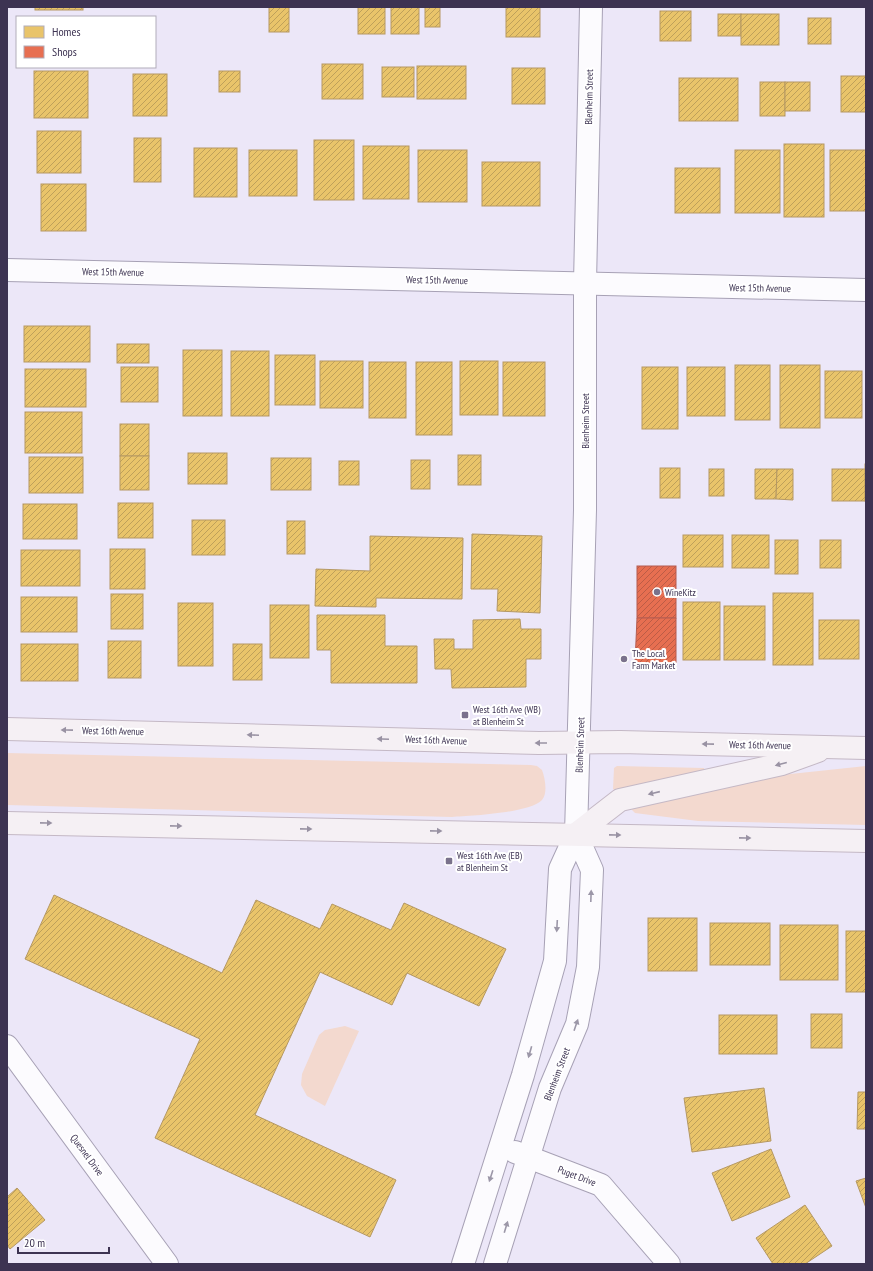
<svg xmlns="http://www.w3.org/2000/svg" width="873" height="1271" font-family="'PT Sans Narrow',sans-serif">
<defs>
<pattern id="homes-hatch" width="6" height="6" patternUnits="userSpaceOnUse"><rect width="6" height="6" fill="#e9c46a"/><path d="M-1 1l2-2M0 6l6-6M5 7l2-2" fill="none" stroke="#bea05a"/></pattern>
<pattern id="shops-hatch" width="6" height="6" patternUnits="userSpaceOnUse"><rect width="6" height="6" fill="#e76f51"/><path d="M-1 1l2-2M0 6l6-6M5 7l2-2" fill="none" stroke="#bc5c46"/></pattern>
</defs>
<rect width="100%" height="100%" fill="#ece7f8"/>
<g fill="#f3d9cf">
<path d="M7,753L531,765L537,766L542,770C545,778 548,793 542,800C530,813 470,816 452,817L7,805Z"/>
<path d="M617,766L704,768L705,773L616,791L613,789L614,768Z"/>
<path d="M866,766V825L698,821L635,813L631,809L632,806L781,775Z"/>
<path d="M345,1026L359,1031L325,1106L307,1096L301,1085L302,1074L319,1035L325,1030Z"/>
</g>
<g fill="url(#homes-hatch)" stroke="#b59863">
<rect x="35" y="7" width="48" height="3"/>
<rect x="269" y="7" width="20" height="25"/>
<rect x="358" y="7" width="27" height="27"/>
<rect x="391" y="7" width="28" height="27"/>
<rect x="425" y="7" width="15" height="20"/>
<rect x="506" y="7" width="34" height="30"/>
<rect x="660" y="11" width="31" height="30"/>
<rect x="718" y="14" width="23" height="22"/>
<rect x="741" y="14" width="38" height="31"/>
<rect x="808" y="18" width="23" height="26"/>
<rect x="322" y="64" width="41" height="35"/>
<rect x="417" y="66" width="49" height="33"/>
<rect x="382" y="67" width="32" height="30"/>
<rect x="512" y="68" width="33" height="36"/>
<rect x="34" y="71" width="54" height="47"/>
<rect x="219" y="71" width="21" height="21"/>
<rect x="133" y="74" width="34" height="42"/>
<rect x="841" y="76" width="25" height="36"/>
<rect x="679" y="78" width="59" height="43"/>
<rect x="760" y="82" width="25" height="34"/>
<rect x="785" y="82" width="25" height="29"/>
<rect x="37" y="131" width="44" height="42"/>
<rect x="134" y="138" width="27" height="44"/>
<rect x="314" y="140" width="40" height="60"/>
<rect x="784" y="144" width="40" height="73"/>
<rect x="363" y="146" width="46" height="53"/>
<rect x="194" y="148" width="43" height="49"/>
<rect x="249" y="150" width="48" height="46"/>
<rect x="418" y="150" width="49" height="52"/>
<rect x="735" y="150" width="45" height="63"/>
<rect x="830" y="150" width="36" height="61"/>
<rect x="482" y="162" width="58" height="44"/>
<rect x="675" y="168" width="45" height="45"/>
<rect x="41" y="184" width="45" height="47"/>
<rect x="24" y="326" width="66" height="36"/>
<rect x="117" y="344" width="32" height="19"/>
<rect x="183" y="350" width="39" height="66"/>
<rect x="231" y="351" width="38" height="65"/>
<rect x="275" y="355" width="40" height="50"/>
<rect x="320" y="361" width="43" height="47"/>
<rect x="460" y="361" width="38" height="54"/>
<rect x="369" y="362" width="37" height="56"/>
<rect x="416" y="362" width="36" height="73"/>
<rect x="503" y="362" width="42" height="54"/>
<rect x="735" y="365" width="35" height="55"/>
<rect x="780" y="365" width="40" height="63"/>
<rect x="121" y="367" width="37" height="35"/>
<rect x="642" y="367" width="36" height="62"/>
<rect x="687" y="367" width="38" height="49"/>
<rect x="25" y="369" width="61" height="38"/>
<rect x="825" y="371" width="37" height="47"/>
<rect x="25" y="412" width="57" height="41"/>
<rect x="120" y="424" width="29" height="32"/>
<rect x="188" y="453" width="39" height="31"/>
<rect x="458" y="455" width="23" height="30"/>
<rect x="120" y="456" width="29" height="34"/>
<rect x="29" y="457" width="54" height="36"/>
<rect x="271" y="458" width="40" height="32"/>
<rect x="411" y="460" width="19" height="29"/>
<rect x="339" y="461" width="20" height="24"/>
<rect x="865" y="464" width="1" height="37"/>
<rect x="660" y="468" width="20" height="30"/>
<rect x="709" y="469" width="15" height="27"/>
<path d="M755,469H777L776,499H755Z"/>
<path d="M777,469H793V500L776,499Z"/>
<rect x="832" y="469" width="33" height="32"/>
<rect x="118" y="503" width="35" height="35"/>
<rect x="23" y="504" width="54" height="35"/>
<rect x="192" y="520" width="33" height="35"/>
<rect x="287" y="521" width="18" height="33"/>
<path d="M472,534L542,536L540,613L497,611L498,589H471Z"/>
<rect x="683" y="535" width="40" height="32"/>
<rect x="732" y="535" width="37" height="33"/>
<path d="M370,536L463,538L462,599L376,598V607L315,606L316,569L370,571Z"/>
<rect x="775" y="540" width="23" height="34"/>
<rect x="820" y="540" width="21" height="28"/>
<rect x="110" y="549" width="35" height="40"/>
<rect x="21" y="550" width="59" height="36"/>
<rect x="773" y="593" width="40" height="72"/>
<rect x="111" y="594" width="32" height="35"/>
<rect x="21" y="597" width="56" height="35"/>
<rect x="683" y="602" width="37" height="58"/>
<rect x="178" y="603" width="35" height="63"/>
<rect x="270" y="605" width="39" height="53"/>
<rect x="724" y="606" width="41" height="54"/>
<path d="M317,615H385V646H417V683H331V650H317Z"/>
<path d="M520,619L521,629H541V659H526V687L452,688L451,669H435L434,639H454V649H473V620Z"/>
<rect x="819" y="620" width="40" height="39"/>
<rect x="108" y="641" width="33" height="37"/>
<rect x="21" y="644" width="57" height="37"/>
<rect x="233" y="644" width="29" height="36"/>
<path d="M54,895L222,973L256,900L320,929L332,904L391,930L404,903L506,949L479,1006L407,973L392,1005L320,972L255,1115L396,1180L370,1237L155,1138L200,1039L25,959Z"/>
<rect x="648" y="918" width="49" height="53"/>
<rect x="710" y="923" width="60" height="42"/>
<rect x="780" y="925" width="58" height="55"/>
<rect x="846" y="931" width="20" height="61"/>
<rect x="811" y="1014" width="31" height="34"/>
<rect x="719" y="1015" width="58" height="39"/>
<path d="M764,1088L771,1141L692,1152L684,1098Z"/>
<path d="M858,1092H866V1129H857Z"/>
<path d="M771,1149L790,1197L732,1221L712,1173Z"/>
<path d="M866,1178V1208L856,1181Z"/>
<path d="M17,1188L45,1220L10,1249L7,1245V1197Z"/>
<path d="M805,1205L832,1246L805,1264H773L756,1238Z"/>
</g>
<g fill="url(#shops-hatch)" stroke="#b45d51">
<rect x="637" y="566" width="39" height="52"/>
<path d="M637,618H676V663H635Z"/>
</g>
<g fill="none" stroke-linecap="round" stroke-linejoin="round">
<defs>
<g id="minor">
<path d="M7,270L866,290"/>
<path d="M7,1046L167,1264"/>
<path d="M515,1152L601,1185L669,1264"/>
<path d="M463,1264L523,1075L555,961L560,869L576,834L585,510V283L591,7"/>
<path d="M495,1264L550,1088L577,1024L588,967L592,870L576,834"/>
</g>
<g id="major">
<path d="M7,729L539,743L620,742L866,748"/>
<path d="M7,823L866,841"/>
<path d="M576,834L620,800L782,764L818,751"/>
</g>
</defs>
<use href="#minor" stroke="#a7a1b5" stroke-width="24"/>
<use href="#major" stroke="#c4b8c5" stroke-width="24"/>
<use href="#minor" stroke="#fcfbfe" stroke-width="22"/>
<use href="#major" stroke="#f5f0f4" stroke-width="22"/>
</g>
<defs><path id="oneway-solid" d="M-6-.8H1V-3.2L6.5 0L1 3.2V.8H-6Z"/></defs>
<g fill="#9992a3">
<use href="#oneway-solid" transform="translate(67 730) rotate(-179)"/>
<use href="#oneway-solid" transform="translate(253 735) rotate(-178)"/>
<use href="#oneway-solid" transform="translate(383 739) rotate(-178)"/>
<use href="#oneway-solid" transform="translate(541 743) rotate(180)"/>
<use href="#oneway-solid" transform="translate(708 744) rotate(-179)"/>
<use href="#oneway-solid" transform="translate(781 764) rotate(165)"/>
<use href="#oneway-solid" transform="translate(654 793) rotate(167)"/>
<use href="#oneway-solid" transform="translate(46 823) rotate(1)"/>
<use href="#oneway-solid" transform="translate(176 826) rotate(1)"/>
<use href="#oneway-solid" transform="translate(306 829) rotate(1)"/>
<use href="#oneway-solid" transform="translate(436 831) rotate(1)"/>
<use href="#oneway-solid" transform="translate(615 835) rotate(1)"/>
<use href="#oneway-solid" transform="translate(745 838) rotate(1)"/>
</g>
<g fill="#9c97a8">
<use href="#oneway-solid" transform="translate(591 896) rotate(-88)"/>
<use href="#oneway-solid" transform="translate(557 926) rotate(93)"/>
<use href="#oneway-solid" transform="translate(576 1025) rotate(-71)"/>
<use href="#oneway-solid" transform="translate(530 1052) rotate(106)"/>
<use href="#oneway-solid" transform="translate(491 1176) rotate(108)"/>
<use href="#oneway-solid" transform="translate(506 1227) rotate(-73)"/>
</g>
<g fill="#7a728c" stroke="#fff" stroke-width="1.5">
<circle cx="657" cy="592" r="4"/>
<circle cx="624" cy="659" r="4"/>
<rect x="461" y="711" width="8" height="8" rx="2"/>
<rect x="445" y="857" width="8" height="8" rx="2"/>
</g>
<g text-anchor="middle" dominant-baseline="central" stroke-width="4" stroke-linejoin="round" paint-order="stroke">
<g font-size="10" fill="#3d3352" stroke="#fff">
<text transform="translate(589 97) rotate(-89)">Blenheim Street</text>
<text transform="translate(113 272) rotate(1)">West 15th Avenue</text>
<text transform="translate(437 280) rotate(1)">West 15th Avenue</text>
<text transform="translate(760 288) rotate(1)">West 15th Avenue</text>
<text transform="translate(585 421) rotate(-90)">Blenheim Street</text>
<text transform="translate(113 731) rotate(1)">West 16th Avenue</text>
<text transform="translate(436 740) rotate(2)">West 16th Avenue</text>
<text transform="translate(580 745) rotate(-88)">Blenheim Street</text>
<text transform="translate(760 745) rotate(1)">West 16th Avenue</text>
<text transform="translate(557 1074) rotate(-69)">Blenheim Street</text>
<text transform="translate(87 1155) rotate(54)">Quesnel Drive</text>
<text transform="translate(577 1176) rotate(21)">Puget Drive</text>
</g>
<g font-size="10" fill="#3d3352" stroke="#fff" text-anchor="start">
<text x="665" y="592">WineKitz</text>
<text x="632" y="653">The Local<tspan x="632" dy="12">Farm Market</tspan></text>
<text x="473" y="709">West 16th Ave (WB)<tspan x="473" dy="12">at Blenheim St</tspan></text>
<text x="457" y="855">West 16th Ave (EB)<tspan x="457" dy="12">at Blenheim St</tspan></text>
</g>
</g>
<rect width="873" height="1271" fill="none" stroke="#3d3352" stroke-width="16"/>
<rect x="16" y="16" width="140" height="52" fill="#ffffff" stroke="#b1adba"/>
<rect x="24" y="26" width="20" height="12" fill="#e9c46a" stroke="#b1adba"/>
<text x="52" y="36" font-size="12" fill="#3d3352">Homes</text>
<rect x="24" y="46" width="20" height="12" fill="#e76f51" stroke="#b1adba"/>
<text x="52" y="56" font-size="12" fill="#3d3352">Shops</text>
<path d="M18 1247v6h91v-6" fill="none" stroke="#3d3352" stroke-width="2"/>
<text x="24" y="1247" font-size="12" fill="#3d3352" stroke="#ffffff" stroke-width="3" paint-order="stroke">20 m</text>
</svg>
